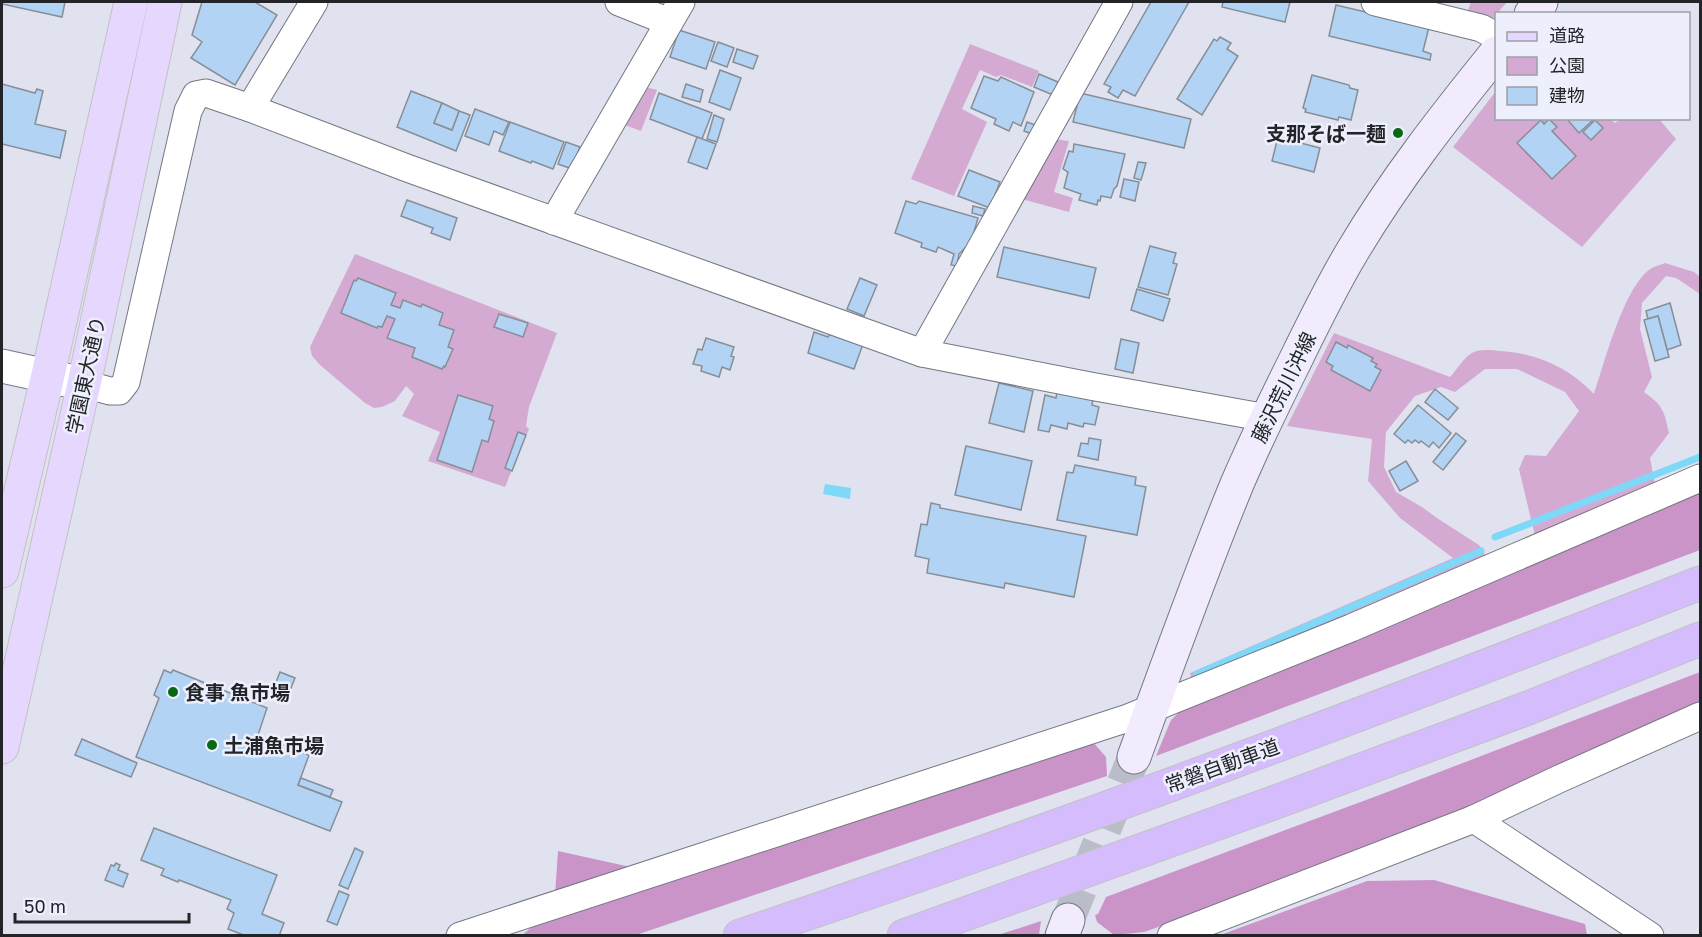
<svg xmlns="http://www.w3.org/2000/svg" width="1702" height="937" font-family="'Golos Text','Noto Sans JP',sans-serif">
<rect width="100%" height="100%" fill="#e0e3ef"/>
<g fill="#d5aad2" fill-rule="evenodd">
<path d="M1471,2H1507L1489,23L1466,16Z"/>
<path d="M970,44L1039,71L1032,87L1001,75L996,77L980,70L962,109L987,122L954,196L911,179Z"/>
<path d="M642,86L657,90L641,131L619,123Z"/>
<path d="M1496,91V118L1566,119L1579,133L1594,119H1610L1615,123L1621,119H1659L1676,139L1582,247L1453,147ZM1550,119L1556,127L1552,131L1517,143L1540,120L1544,124Z"/>
<path d="M1053,139L1069,141L1054,192L1073,198L1069,212L1018,198Z"/>
<path d="M355,254L557,333L529,407L526,426L529,429L505,487L428,461L440,432L402,416L414,394L406,386L395,401L382,407L374,408L365,403L320,365L312,356L310,347ZM359,278L396,293L391,305L400,308L404,300L421,307L422,304L443,312L439,325L454,330L448,347L453,350L445,366H444L442,368L412,357L415,348L395,319L387,316L382,327L378,326L377,328L342,313L354,281H356ZM499,314L527,323L495,327ZM458,395L493,407L489,419L494,421L488,441L482,440L472,472L437,460Z"/>
<path d="M1665,263L1694,272L1700,277V294L1676,278L1666,276L1642,303L1640,329L1652,377L1644,392C1663,406 1664,410 1669,433L1650,458L1655,484L1535,536L1519,469L1525,455L1546,456L1579,411L1565,392L1517,369H1485L1455,392L1441,387L1415,396L1386,432L1384,467L1396,492L1422,507L1437,518L1479,545L1488,559L1192,682L1190,673L1453,558L1400,518L1368,481L1372,439L1287,426L1334,333L1450,377C1455,372 1465,356 1472,353C1479,349 1491,350 1499,351C1537,353 1568,367 1594,394C1604,364 1625,283 1652,268C1655,266 1661,265 1665,263ZM1336,343L1347,348L1349,345L1372,357L1371,361L1376,364L1375,367L1381,370L1370,391L1331,370L1333,366L1326,362Z"/>
</g>
<g fill="#cb94c8">
<path d="M1700,489V550L1156,756L1171,720L1188,704Z"/>
<path d="M1700,672V704L1442,822L1254,894L1144,932L1114,935L1097,922L1095,915L1098,914L1106,897L1382,794Z"/>
<path d="M1092,741L1106,757L1107,776L636,935L521,936L533,926Z"/>
<path d="M558,851L635,868L555,895Z"/>
<path d="M1434,880L1585,924L1587,935H1220L1367,881Z"/>
<path d="M1041,921L1039,935H998Z"/>
</g>
<path fill="#7ed8f8" d="M825,484L851,488L850,499L823,494Z"/>
<g fill="none" stroke-linecap="round" stroke-linejoin="round">
<g stroke="#7ed8f8" stroke-width="7">
<path d="M1495,537L1700,457"/>
<path d="M1197,674L1481,551"/>
</g>
</g>
<g fill="#b3d3f5" stroke="#868e97" stroke-width="1.5">
<path d="M2,2H65L62,17L2,4Z"/>
<path d="M202,2H255L277,15L235,85L191,58L202,42L192,35Z"/>
<path d="M1151,2H1189L1135,96L1123,90L1118,98L1108,92L1111,87L1104,84Z"/>
<path d="M1223,2H1290L1285,22L1222,7Z"/>
<path d="M1336,5L1429,27L1423,51L1431,54L1430,60L1329,36Z"/>
<path d="M679,30L715,42L706,69L670,57Z"/>
<path d="M1220,37L1231,43L1227,49L1238,56L1202,115L1177,99L1214,39L1217,41Z"/>
<path d="M718,42L734,48L727,67L711,61Z"/>
<path d="M737,49L758,56L753,69L733,62Z"/>
<path d="M720,70L741,78L730,110L709,102Z"/>
<path d="M1039,74L1058,82L1053,95L1034,87Z"/>
<path d="M1312,75L1349,85L1350,88L1358,90L1351,120L1339,117L1338,120L1305,112L1306,109L1303,108Z"/>
<path d="M984,76L998,81L1001,77L1034,92L1021,126L1013,122L1009,131L994,124L996,119L971,108Z"/>
<path d="M2,84L35,93L37,89L43,91L35,124L66,131L60,158L2,144Z"/>
<path d="M686,84L703,90L700,102L682,97Z"/>
<path d="M411,91L442,103L434,123L452,130L459,111L470,115L456,151L397,127Z"/>
<path d="M659,93L712,113L702,139L650,119Z"/>
<path d="M1080,93L1191,119L1184,148L1073,122Z"/>
<path d="M442,103L459,111L452,130L434,123Z"/>
<path d="M475,109L509,122L503,135L494,131L489,145L465,136Z"/>
<path d="M714,115L724,119L717,142L707,139Z"/>
<path d="M1566,118H1593L1594,119L1579,133Z"/>
<path d="M1549,119L1557,127L1552,131L1576,156L1552,179L1517,143L1541,120L1544,124Z"/>
<path d="M1595,120L1603,128L1591,140L1583,132Z"/>
<path d="M510,122L564,142L553,169L532,161L531,163L499,151Z"/>
<path d="M1027,122L1035,125L1032,134L1024,131Z"/>
<path d="M697,137L716,144L707,169L688,162Z"/>
<path d="M1278,137L1320,148L1314,172L1272,161Z"/>
<path d="M566,142L580,147L572,169L558,164Z"/>
<path d="M1074,144L1125,154L1117,186L1114,189L1111,198L1101,196L1100,201L1098,200L1097,205L1079,200L1081,194L1064,188L1068,172L1063,169L1069,151L1073,152Z"/>
<path d="M1138,162L1146,163L1141,180L1134,178Z"/>
<path d="M969,170L1000,182L990,208L958,196Z"/>
<path d="M1124,179L1139,182L1135,201L1120,197Z"/>
<path d="M407,200L457,218L450,240L431,233L433,228L401,216Z"/>
<path d="M906,201L916,204L919,201L978,218L970,246H967L959,254L957,266L951,265L954,254L938,247L936,252L921,247L922,243L895,233Z"/>
<path d="M973,206L985,209L983,216L972,213Z"/>
<path d="M1150,246L1176,253L1173,263L1177,264L1168,295L1138,287Z"/>
<path d="M1004,247L1096,268L1089,298L997,277Z"/>
<path d="M358,278L396,293L391,305L400,308L403,300L421,307L422,304L443,313L439,325L454,330L448,347L453,349L445,367L444,366L442,369L412,357L415,348L387,338L395,319L387,316L382,327L378,326L377,328L341,313L354,280L356,281Z"/>
<path d="M860,278L877,285L864,316L847,309Z"/>
<path d="M1137,289L1170,299L1163,321L1131,310Z"/>
<path d="M1670,303L1681,345L1667,350L1658,316L1648,319L1646,311Z"/>
<path d="M499,314L528,323L523,337L494,327Z"/>
<path d="M1658,316L1669,357L1655,361L1644,320Z"/>
<path d="M814,332L828,337L830,333L863,344L854,369L808,353Z"/>
<path d="M706,338L734,347L731,356L734,357L730,370L722,367L719,377L701,371L702,366L693,364L698,349L702,350Z"/>
<path d="M1121,339L1139,343L1133,373L1115,369Z"/>
<path d="M1336,342L1347,348L1348,345L1373,358L1371,361L1377,364L1375,367L1381,370L1370,391L1331,370L1333,366L1326,362Z"/>
<path d="M999,383L1033,391L1024,432L989,423Z"/>
<path d="M1435,389L1458,408L1448,420L1425,402Z"/>
<path d="M1057,392L1093,400L1092,405L1099,407L1095,425L1084,423L1083,427L1068,423L1067,429L1051,425L1049,432L1038,430L1045,395L1056,398Z"/>
<path d="M458,395L493,406L489,419L494,421L488,442L482,440L472,472L437,460Z"/>
<path d="M1418,405L1451,433L1439,448L1433,442L1429,447L1421,441L1419,443L1415,440L1412,443L1408,440L1405,443L1394,434Z"/>
<path d="M518,432L526,435L512,471L505,468Z"/>
<path d="M1456,433L1466,441L1443,470L1433,462Z"/>
<path d="M1089,438L1101,440L1098,460L1078,456L1081,443L1088,444Z"/>
<path d="M966,446L1032,461L1021,510L955,495Z"/>
<path d="M1406,461L1418,481L1400,491L1389,471Z"/>
<path d="M1075,465L1136,477L1135,485L1146,487L1137,535L1057,520L1067,472L1073,473Z"/>
<path d="M931,503L940,505V508L1086,536L1074,597L1005,583L1004,588L927,573L929,559L915,556L921,524L927,525Z"/>
<path d="M164,670L171,673L173,670L267,708L258,735L309,755L298,785L342,802L330,831L136,757L159,698L154,695Z"/>
<path d="M280,672L295,678L291,688L276,682Z"/>
<path d="M82,739L137,763L131,777L75,755Z"/>
<path d="M301,778L333,790L330,797L298,785Z"/>
<path d="M154,828L277,875L262,914L284,923L279,936H246L228,929L234,913L227,909L231,900L179,880L178,882L161,875L164,869L141,860Z"/>
<path d="M355,848L363,852L348,889L339,885Z"/>
<path d="M116,863L120,865L118,870L128,874L123,887L105,880L111,865L114,866Z"/>
<path d="M339,891L349,895L337,925L327,921Z"/>
</g>
<g fill="none" stroke-linecap="round" stroke-linejoin="round">
<path stroke="#babdc7" stroke-width="33" stroke-dasharray="33 16" stroke-linecap="butt" d="M1068,920L1134,757"/>
<defs>
<g id="minor">
<path d="M619,2L669,22"/>
<path d="M1375,2L1481,28L1496,36"/>
<path d="M250,108L314,2"/>
<path d="M554,221L681,2"/>
<path d="M922,353L1119,2"/>
<path d="M84,384L110,391H119L126,382L188,111L196,95L206,93L250,108L407,168L922,353L1090,386L1267,418"/>
<path d="M1474,819L1650,936"/>
<path d="M460,936L1128,718L1351,628L1700,478"/>
<path d="M1171,936L1474,819L1559,779L1700,716"/>
</g>
<path id="tertiary" d="M2,366L84,384"/>
<g id="secondary">
<path d="M1531,14L1541,2"/>
<path d="M1134,757C1167,666 1200,574 1237,484C1255,442 1275,401 1295,361C1313,324 1331,287 1352,252C1394,181 1445,116 1496,53"/>
<path d="M1062,936L1068,920"/>
</g>
<g id="primary">
<path d="M2,571L48,375L131,2"/>
<path d="M2,747L84,384L165,2"/>
</g>
<g id="motorway">
<path d="M740,936C1064,828 1383,707 1700,583"/>
<path d="M904,936L1273,803L1528,708L1700,639"/>
</g>
</defs>
<use href="#minor" stroke="#757782" stroke-width="29"/>
<use href="#tertiary" stroke="#757782" stroke-width="35"/>
<use href="#secondary" stroke="#757782" stroke-width="35"/>
<use href="#primary" stroke="#c1c2c3" stroke-width="35"/>
<use href="#motorway" stroke="#c1c2c3" stroke-width="35"/>
<use href="#minor" stroke="#fff" stroke-width="27"/>
<use href="#tertiary" stroke="#fff" stroke-width="33"/>
<use href="#secondary" stroke="#f2ebfe" stroke-width="33"/>
<use href="#primary" stroke="#e6d7fe" stroke-width="33"/>
<use href="#motorway" stroke="#d5bcfd" stroke-width="33"/>
</g>
<g fill="#076914" stroke="#edf0fc" stroke-width="2">
<circle cx="1398" cy="133" r="6"/>
<circle cx="173" cy="692" r="6"/>
<circle cx="212" cy="745" r="6"/>
</g>
<g text-anchor="middle" dominant-baseline="central" stroke-width="5" stroke-linejoin="round" paint-order="stroke">
<g font-size="20" font-weight="bold" fill="#232428" stroke="#edf0fc" text-anchor="start">
<text x="1386" y="133" text-anchor="end">支那そば一麺</text>
<text x="185" y="692">食事 魚市場</text>
<text x="224" y="745">土浦魚市場</text>
</g>
<g font-size="20" fill="#232428" stroke="#edf0fc">
<text transform="translate(85 375) rotate(-78)">学園東大通り</text>
<text transform="translate(1283 387) rotate(-64)">藤沢荒川沖線</text>
<text transform="translate(1222 765) rotate(-20)">常磐自動車道</text>
</g>
</g>
<rect width="1702" height="937" fill="none" stroke="#232428" stroke-width="6"/>
<rect x="1495" y="12" width="195" height="108" fill="#edf0fc" stroke="#9c9ea7" stroke-width="1.5"/>
<rect x="1507" y="32" width="30" height="9" fill="#e6d7fe" stroke="#9c9ea7" stroke-width="1.5"/>
<text x="1549" y="42" font-size="18" fill="#232428">道路</text>
<rect x="1507" y="57" width="30" height="18" fill="#d5aad2" stroke="#9c9ea7" stroke-width="1.5"/>
<text x="1549" y="72" font-size="18" fill="#232428">公園</text>
<rect x="1507" y="87" width="30" height="18" fill="#b3d3f5" stroke="#9c9ea7" stroke-width="1.5"/>
<text x="1549" y="102" font-size="18" fill="#232428">建物</text>
<path d="M15 913v9h174v-9" fill="none" stroke="#232428" stroke-width="3"/>
<text x="24" y="913" font-size="18" fill="#232428" stroke="#edf0fc" stroke-width="4.5" paint-order="stroke">50 m</text>
</svg>
